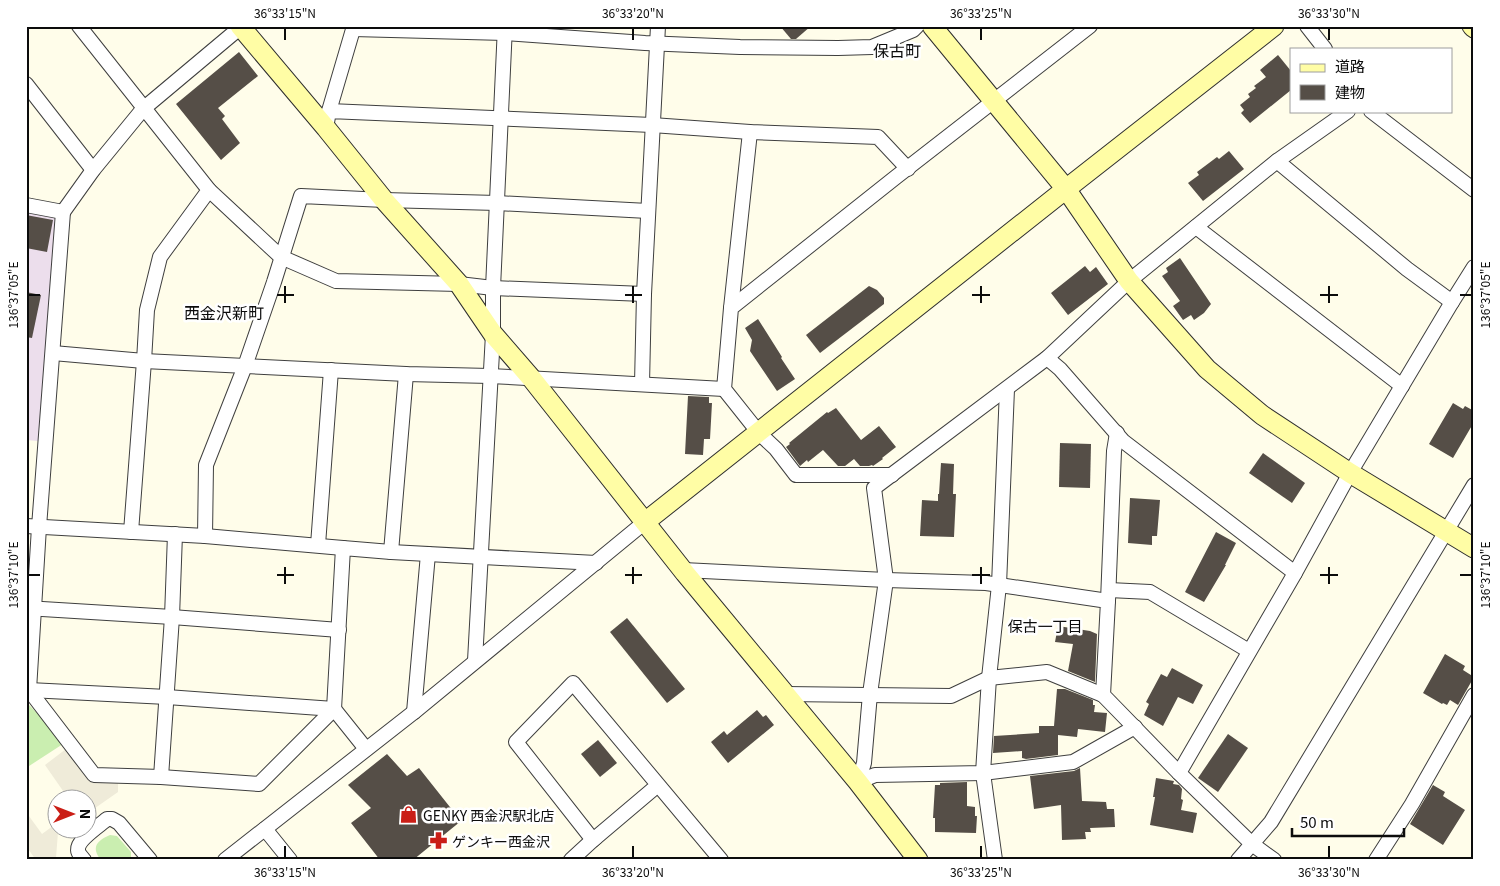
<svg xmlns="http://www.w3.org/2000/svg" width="1500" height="886" font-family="Georgia,'Noto Sans JP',serif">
<rect width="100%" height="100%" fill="#fffdea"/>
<path fill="#ecdeec" d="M26,211L55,216L45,375L38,441L26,440Z"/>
<g fill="#caeeb0">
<path d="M26,702L66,742L26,768Z"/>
<path d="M110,835L117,836L131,852V860H101C90,847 98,840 110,835Z"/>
</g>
<g fill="#efebd9">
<path d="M66,749L89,779L118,783V792L88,813V798H68L45,765Z"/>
<path d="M26,812L42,834L57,823L58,828L64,829L58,832L56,858L57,860H36L26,846Z"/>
</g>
<g fill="#554e47">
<path d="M780,26H811L796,39H791Z"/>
<path d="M239,52L258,76L218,108L225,116L222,119L240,143L221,160L176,104Z"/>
<path d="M1278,55L1291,71V90L1250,123L1241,113L1244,110L1240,105L1250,97L1248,94L1256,88L1254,86L1266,77L1260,70Z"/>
<path d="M1229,151L1244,169L1203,201L1188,183L1199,175L1197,172L1217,157L1219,159Z"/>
<path d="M26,215L53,220L47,252L26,248Z"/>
<path d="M1180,258L1211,304L1204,313L1194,320L1191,315L1183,320L1173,306L1180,301L1162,276L1168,272L1166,268Z"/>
<path d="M1085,266L1090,272L1096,267L1108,284L1068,315L1051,293Z"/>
<path d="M869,286L877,290L884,298V304L820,353L806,335Z"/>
<path d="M26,292L41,295L32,338L26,337Z"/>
<path d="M758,319L782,357L781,358L795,379L777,391L750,351L752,340L745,328Z"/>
<path d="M688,396L709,397V403H712L710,439H704L703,455L685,454Z"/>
<path d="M1453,403L1463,409L1465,406L1474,411V422L1453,458L1429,444Z"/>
<path d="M836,408L861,440L879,426L896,447L882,458L883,459L873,466L872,465L869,466H860L854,459L845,466H838L823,450L808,462L807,460L800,466L786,447L790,444L789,443L827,412L828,413Z"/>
<path d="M1060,443L1091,444L1090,488L1059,487Z"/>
<path d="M1263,453L1305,483L1292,503L1249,473Z"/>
<path d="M941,463L954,464L953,494H956L954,537L920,536L922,500L938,501V494H939Z"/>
<path d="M1130,498L1160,500L1157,536H1152V545L1128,543Z"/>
<path d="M1216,532L1236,543L1225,565H1226L1204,602L1185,592Z"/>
<path d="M627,618L685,689L667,703L610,632Z"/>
<path d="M1058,626L1090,631L1097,634L1095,682L1068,671L1073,644L1055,642Z"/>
<path d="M1445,654L1465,666L1463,670L1474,677L1458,705L1450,700L1447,705L1443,703L1442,704L1423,693Z"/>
<path d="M1172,668L1203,685L1193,704L1178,697L1163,726L1144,715L1149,704L1146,702L1161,674L1167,677Z"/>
<path d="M1057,689H1065L1093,700V705H1095L1094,712L1107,713L1105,732L1078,729L1077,737L1058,735V755L1026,759L1022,758V751L993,753L994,736L1039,733V726H1054Z"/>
<path d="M757,710L763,717L766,715L774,725L728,763L711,742L724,731L727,735Z"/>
<path d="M1228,734L1248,748L1218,792L1198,778Z"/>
<path d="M598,740L617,763L600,777L581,754Z"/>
<path d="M387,754L407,776L419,768L461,821L413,860H380L351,823L371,808L348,785Z"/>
<path d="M1080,768L1082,801L1106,802L1107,809H1114L1115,827L1090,828L1091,832H1085L1086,839L1062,840L1061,805L1034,809L1030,776L1074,771Z"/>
<path d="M1156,778L1174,781L1173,784L1179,785L1182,789L1181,799L1183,800L1181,810L1197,813L1193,833L1150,825L1155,797H1153Z"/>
<path d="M967,782V806L975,807V816H977L976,833L935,832V818H933L935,785H940V783Z"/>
<path d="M1433,785L1445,792L1443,796L1465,810L1443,845L1410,824Z"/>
</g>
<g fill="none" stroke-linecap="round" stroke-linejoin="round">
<defs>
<g id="street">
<path d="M79,26L209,190L160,257L147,310L144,361L131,532"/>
<path d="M1307,26L1325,49"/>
<path d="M353,29L505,33L645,43L740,47L838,48L872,47L913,30L917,26"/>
<path d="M26,84L93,170"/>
<path d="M329,111L354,26"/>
<path d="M1371,111L1474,190"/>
<path d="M326,128L329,111L652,125L750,132L878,137L908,169"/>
<path d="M1277,161L1407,269L1452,302"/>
<path d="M209,190L281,257L336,281L459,284L493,288L644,294"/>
<path d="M26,205L63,212L93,170L143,109L242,26"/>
<path d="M63,212L39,527L29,690L94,775L161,777L259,784L334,709L366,749"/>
<path d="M1196,227L1402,386"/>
<path d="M731,308L750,132"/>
<path d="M53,353L144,361L406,374L490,376L724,389"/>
<path d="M1047,358L1060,369L1123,441L1295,573"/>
<path d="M642,384L644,294L658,26"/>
<path d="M892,475H796L776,449L759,433L724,389L731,308L896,177L1090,26"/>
<path d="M26,526L205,536L343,548"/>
<path d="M205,536L206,465L245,366L274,282L301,196L384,200L497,203L648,211"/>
<path d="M318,545L331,370"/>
<path d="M391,552L406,374"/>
<path d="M683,570L886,580L986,583L1108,601L1103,695L1179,773L1252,844L1274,860"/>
<path d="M1109,590L1150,592L1249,651"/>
<path d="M1108,601L1114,451L1117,433"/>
<path d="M26,608L172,617L339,630"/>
<path d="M475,661L493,334V288L505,26"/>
<path d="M29,690L167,697L334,709L343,548L391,552L596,563"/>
<path d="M785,694L951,696L989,678L1047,672L1103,695"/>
<path d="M414,712L428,554"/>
<path d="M1179,773L1295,573L1350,473L1452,302L1474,267"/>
<path d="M161,777L172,617L175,534"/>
<path d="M858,782L864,763L870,694L886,580L874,488L1047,358L1129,281L1277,161L1348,111"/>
<path d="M858,782L875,775L983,773L1073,762L1135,727"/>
<path d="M658,785L593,840L516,742L573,683L721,860"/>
<path d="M265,829L290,860"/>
<path d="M84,860C82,857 78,854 78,850C77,840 99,826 107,819H112L119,823L150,860"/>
<path d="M225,860L414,712L645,522"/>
<path d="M571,860L596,837"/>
<path d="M995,860L983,773L989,678L999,585L1007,389"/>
<path d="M1238,860L1271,822L1474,485"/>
<path d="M1376,860L1412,804L1474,695"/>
</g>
<g id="secondary">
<path d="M240,26L326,128L384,200L459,284L493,334L532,379L685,573L858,782L918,860"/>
<path d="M932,26L1066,189L1129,281L1207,369L1262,415L1350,473L1474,548"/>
<path d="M1472,26L1474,28"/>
<path d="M645,522L1066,189L1274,26"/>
</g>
</defs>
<use href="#street" stroke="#3f3f3f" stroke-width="16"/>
<use href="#secondary" stroke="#2e2e2e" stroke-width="21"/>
<use href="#street" stroke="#fff" stroke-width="14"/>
<use href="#secondary" stroke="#fffda5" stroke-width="19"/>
</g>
<path fill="none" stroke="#0c0c0c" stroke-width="2" d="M285,28V40M633,28V40M981,28V40M1329,28V40M285,286V303M633,286V303M981,286V303M1329,286V303M28,295H40M277,295H294M625,295H642M972,295H990M1320,295H1338M1460,295H1472M285,567V584M633,567V584M981,567V584M1329,567V584M28,575H40M277,575H294M625,575H642M972,575H990M1320,575H1338M1460,575H1472M285,846V858M633,846V858M981,846V858M1329,846V858"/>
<defs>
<symbol id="shop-bare" viewBox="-9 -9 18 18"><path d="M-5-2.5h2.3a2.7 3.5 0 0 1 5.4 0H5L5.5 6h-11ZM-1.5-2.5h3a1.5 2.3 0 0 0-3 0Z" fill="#ca1e16" stroke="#fff" stroke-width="2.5" paint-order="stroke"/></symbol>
<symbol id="pharmacy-bare" viewBox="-9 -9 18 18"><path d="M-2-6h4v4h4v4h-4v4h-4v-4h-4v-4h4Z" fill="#ca1e16" stroke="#fff" stroke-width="2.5" paint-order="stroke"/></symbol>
</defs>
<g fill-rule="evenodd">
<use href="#shop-bare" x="396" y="802" width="25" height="25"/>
<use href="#pharmacy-bare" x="426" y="828" width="25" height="25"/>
</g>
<g text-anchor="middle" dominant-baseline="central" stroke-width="5" stroke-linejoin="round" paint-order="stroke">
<g font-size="14" fill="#0c0c0c" stroke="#fff" text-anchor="start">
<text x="423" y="815">GENKY 西金沢駅北店</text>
<text x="452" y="841">ゲンキー西金沢</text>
</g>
<g font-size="15" fill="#0c0c0c" stroke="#fff">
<text x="1045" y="625">保古一丁目</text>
</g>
<g font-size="16" fill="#0c0c0c" stroke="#fff">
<text x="897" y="50">保古町</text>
<text x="224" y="312">西金沢新町</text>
</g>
</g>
<rect width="1500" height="886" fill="none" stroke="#ffffff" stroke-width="55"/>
<rect x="1290" y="48" width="162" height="65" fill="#ffffff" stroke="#9e9e9e"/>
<rect x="1300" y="64" width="25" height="8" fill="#fffda5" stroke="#9e9e9e"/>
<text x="1335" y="72" font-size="15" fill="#0c0c0c">道路</text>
<rect x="1300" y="85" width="25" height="15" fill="#554e47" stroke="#9e9e9e"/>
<text x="1335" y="98" font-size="15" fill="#0c0c0c">建物</text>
<g transform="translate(72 814) rotate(90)"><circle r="24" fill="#ffffff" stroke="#9e9e9e"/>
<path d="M0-4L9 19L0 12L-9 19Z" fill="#ca1e16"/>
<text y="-8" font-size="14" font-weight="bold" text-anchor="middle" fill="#0c0c0c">N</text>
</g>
<path d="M1292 828v8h112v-8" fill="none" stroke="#0c0c0c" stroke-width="2.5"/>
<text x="1300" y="828" font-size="15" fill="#0c0c0c" stroke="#ffffff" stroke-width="4" paint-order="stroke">50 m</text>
<rect x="28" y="28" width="1444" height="830" fill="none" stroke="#0c0c0c" stroke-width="2"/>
<g font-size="12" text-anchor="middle" fill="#0c0c0c">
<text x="285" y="18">36°33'15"N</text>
<text x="633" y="18">36°33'20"N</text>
<text x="981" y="18">36°33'25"N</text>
<text x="1329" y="18">36°33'30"N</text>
<text transform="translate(1486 295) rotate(-90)" y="4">136°37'05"E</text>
<text transform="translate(14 295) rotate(-90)" y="4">136°37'05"E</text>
<text transform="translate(1486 575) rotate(-90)" y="4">136°37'10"E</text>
<text transform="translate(14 575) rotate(-90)" y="4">136°37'10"E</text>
<text x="285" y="877">36°33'15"N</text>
<text x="633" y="877">36°33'20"N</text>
<text x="981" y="877">36°33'25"N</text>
<text x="1329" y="877">36°33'30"N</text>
</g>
</svg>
